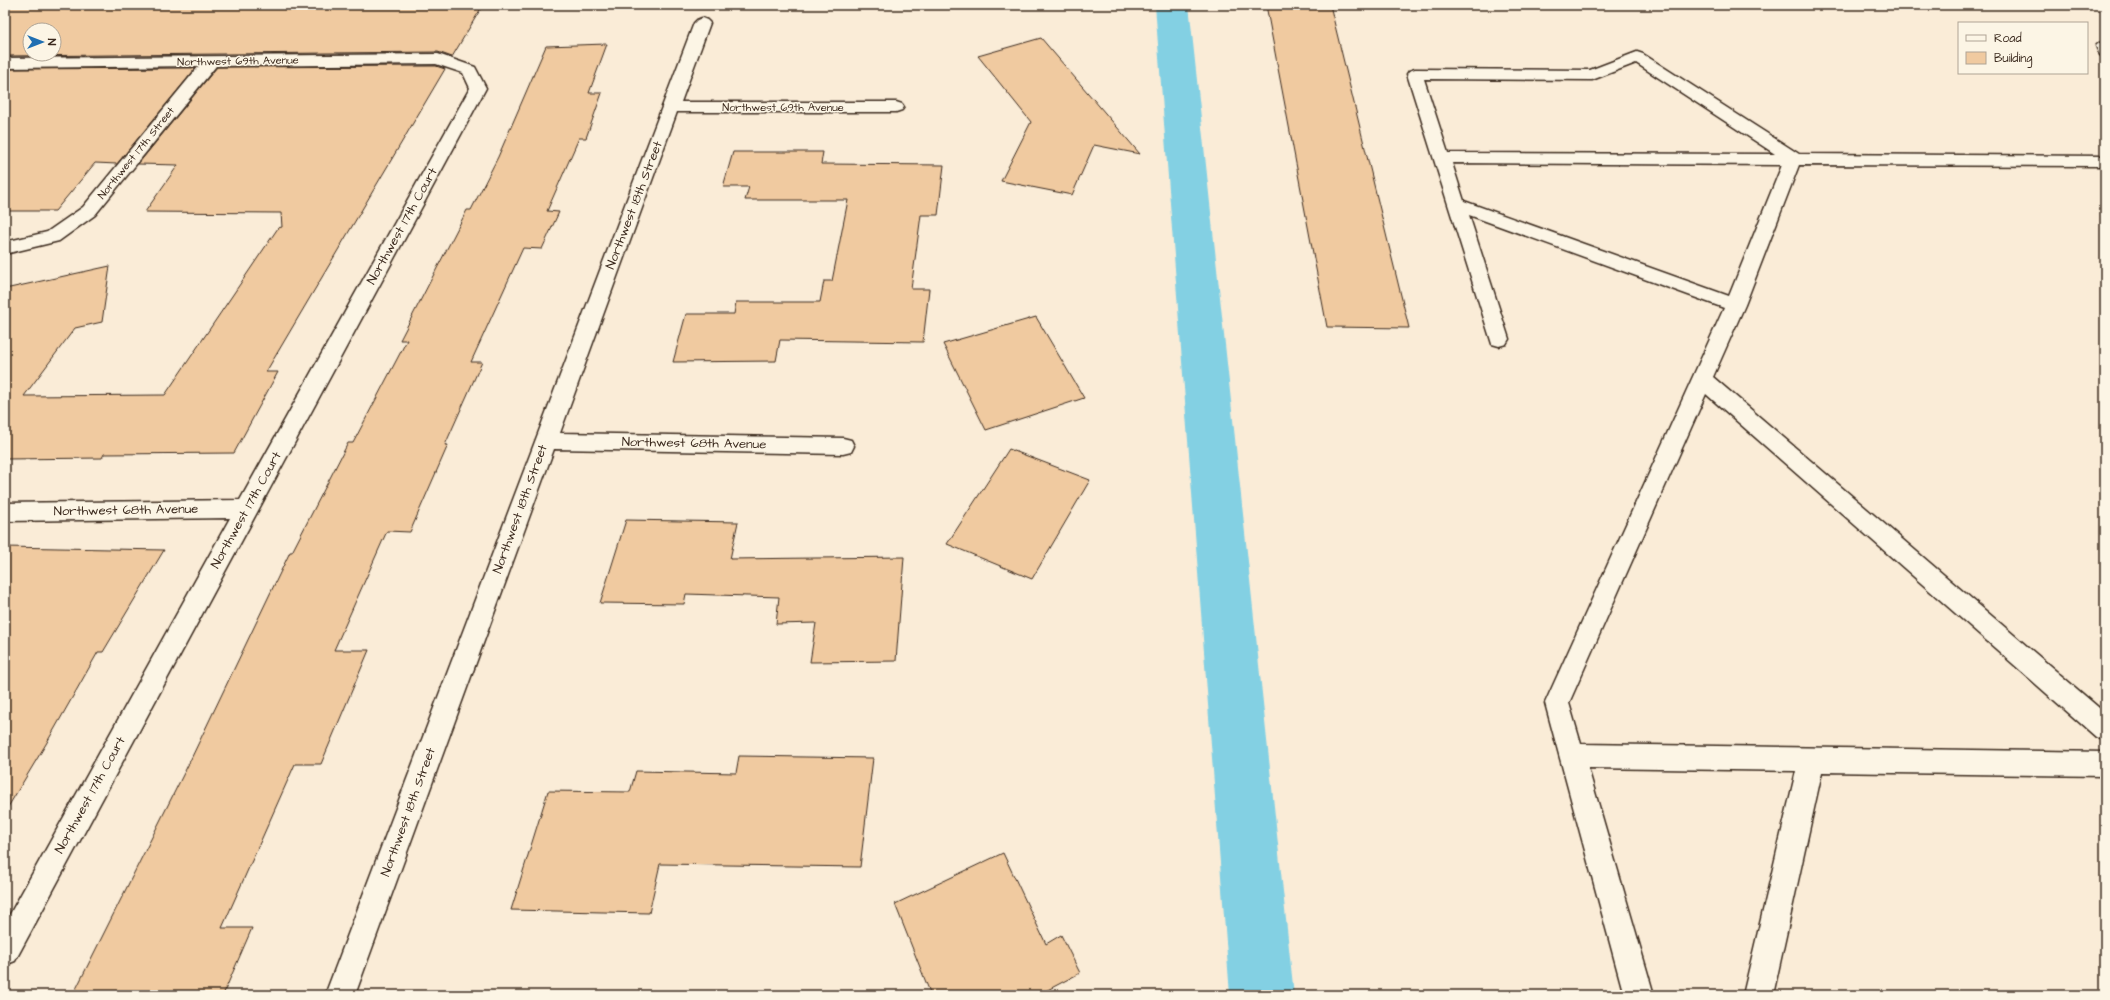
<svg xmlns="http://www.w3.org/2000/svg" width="2110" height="1000" font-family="'Architects Daughter',sans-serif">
<rect width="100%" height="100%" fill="#faecd7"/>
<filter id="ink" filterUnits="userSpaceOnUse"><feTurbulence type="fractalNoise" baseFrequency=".025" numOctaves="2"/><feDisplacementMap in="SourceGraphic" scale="8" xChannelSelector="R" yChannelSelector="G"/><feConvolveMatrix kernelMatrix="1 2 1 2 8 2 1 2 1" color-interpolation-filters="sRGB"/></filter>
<g filter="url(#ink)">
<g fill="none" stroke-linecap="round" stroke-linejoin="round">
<path fill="#83d0e3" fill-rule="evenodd" d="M1155,5H1189L1294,995H1230Z"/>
</g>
<g fill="#f0caa0" stroke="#3b2a1e" fill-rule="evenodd">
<path d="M5,5H483L452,57L438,52L5,56ZM30,30H54V54H30Z"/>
<path d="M1266,5H1330L1409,328L1327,327Z"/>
<path d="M1041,38L1140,154L1094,145L1072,195L1001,181L1031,122L978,56Z"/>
<path d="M607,44L589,93H602L586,138H579L547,211L559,212L542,249L523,248L471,362H482L445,445H448L410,532L387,531L334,650H369L321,764H295L222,928H252L223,995H73L189,763L290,552H292L348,443H353L407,340H400L467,210H471L498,157L546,46Z"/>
<path d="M436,66L445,69L266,372H278L234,453L104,454L102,458L5,459V289L110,266L102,322L75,328L24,396L165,395L278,228L282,227L281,213L145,212L178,165L138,164L217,67Z"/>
<path d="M196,68L117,164L95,163L55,211H5V69Z"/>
<path d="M733,152H823L821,164L944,165L938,215H921L911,289H929L923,342L780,340L776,361L673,362L686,314H734L736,302H820L824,281H832L848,200H745L749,187H723Z"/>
<path d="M1036,317L1084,398L986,430L943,344Z"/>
<path d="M1009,449L1090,480L1032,579L947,544Z"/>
<path d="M626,520L738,522L730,559L904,557L896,661L810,662L816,623L776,624L779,597L686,594L684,604L600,603Z"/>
<path d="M5,547L164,550L103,652H98L46,744L5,812Z"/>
<path d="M739,756L873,758L860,867L660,864L649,913L511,910L548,791L630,792L636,771L736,773Z"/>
<path d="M1003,853L1046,944L1061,935L1080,973L1038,995H931L895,904Z"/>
</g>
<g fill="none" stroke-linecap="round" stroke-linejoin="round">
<defs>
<g id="service">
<path d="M2105,42V57L2100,55L2096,46L2099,43Z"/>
<path d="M1637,52L1643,54L1799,154L2105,156V166L1799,165L1745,305L1713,377L2105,713V741L2096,737L1706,394L1569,703L1581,744L2105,752V776L1822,772L1773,995H1743L1796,771L1588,768L1654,995H1624L1545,703L1724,308L1469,215L1509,339L1506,344L1499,346L1492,344L1407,74L1409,71L1415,69L1590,70ZM1636,63L1775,154L1448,153L1424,79L1592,80ZM1452,163L1782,165L1729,296L1464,201Z"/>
</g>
<g id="minor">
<path d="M702,18L707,20L710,23L681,102H896L902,104L904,107L902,110L896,112H677L560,433L843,438L851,440L854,446L851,452L843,454L554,449L355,995H325L662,107L694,23L697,20Z"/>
<path d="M438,54L475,67L486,88L15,961L5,965V923L230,518L5,521V503L240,500L470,88L463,73L436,64L216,66L95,215L59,241L5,254V242L47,232L83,207L199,66L5,68V58Z"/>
</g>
</defs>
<use href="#service" stroke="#3b2a1e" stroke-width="3"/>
<use href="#minor" stroke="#3b2a1e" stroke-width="3"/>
<use href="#service" fill="#fcf5e5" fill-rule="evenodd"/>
<use href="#minor" fill="#fcf5e5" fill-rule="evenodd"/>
</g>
</g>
<g text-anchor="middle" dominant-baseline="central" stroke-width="3" stroke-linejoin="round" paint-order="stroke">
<g font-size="11" fill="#3b2a1e" stroke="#fcf5e5">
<text transform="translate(238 61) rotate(-1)">Northwest 69th Avenue</text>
<text x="783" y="107">Northwest 69th Avenue</text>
<text transform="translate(136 153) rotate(-51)">Northwest 17th Street</text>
</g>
<g font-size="13" fill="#3b2a1e" stroke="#fcf5e5">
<text transform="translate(634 205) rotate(-69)">Northwest 18th Street</text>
<text transform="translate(402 226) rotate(-61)">Northwest 17th Court</text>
<text transform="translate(694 443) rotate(1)">Northwest 68th Avenue</text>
<text transform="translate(520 509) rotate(-70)">Northwest 18th Street</text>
<text transform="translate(126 510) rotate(-1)">Northwest 68th Avenue</text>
<text transform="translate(246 510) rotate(-61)">Northwest 17th Court</text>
<text transform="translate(90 795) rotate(-61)">Northwest 17th Court</text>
<text transform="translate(408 812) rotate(-70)">Northwest 18th Street</text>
</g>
</g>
<rect width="2110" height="1000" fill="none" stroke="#fcf5e5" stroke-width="20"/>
<rect x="10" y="10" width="2090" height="980" fill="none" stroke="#3b2a1e" stroke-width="1.5" filter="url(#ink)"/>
<rect x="1958" y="22" width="130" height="52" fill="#fcf5e5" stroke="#afa495"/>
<rect x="1966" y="35" width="20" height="6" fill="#fcf5e5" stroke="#afa495"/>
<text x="1994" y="42" font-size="12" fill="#3b2a1e">Road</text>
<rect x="1966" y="52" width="20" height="12" fill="#f0caa0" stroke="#afa495"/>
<text x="1994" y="62" font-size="12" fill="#3b2a1e">Building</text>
<g transform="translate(42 42) rotate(90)"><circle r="19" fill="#fcf5e5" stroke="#afa495"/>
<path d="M0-3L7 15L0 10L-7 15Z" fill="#1f6fb2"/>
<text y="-6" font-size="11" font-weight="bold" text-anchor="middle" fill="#3b2a1e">N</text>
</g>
</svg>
